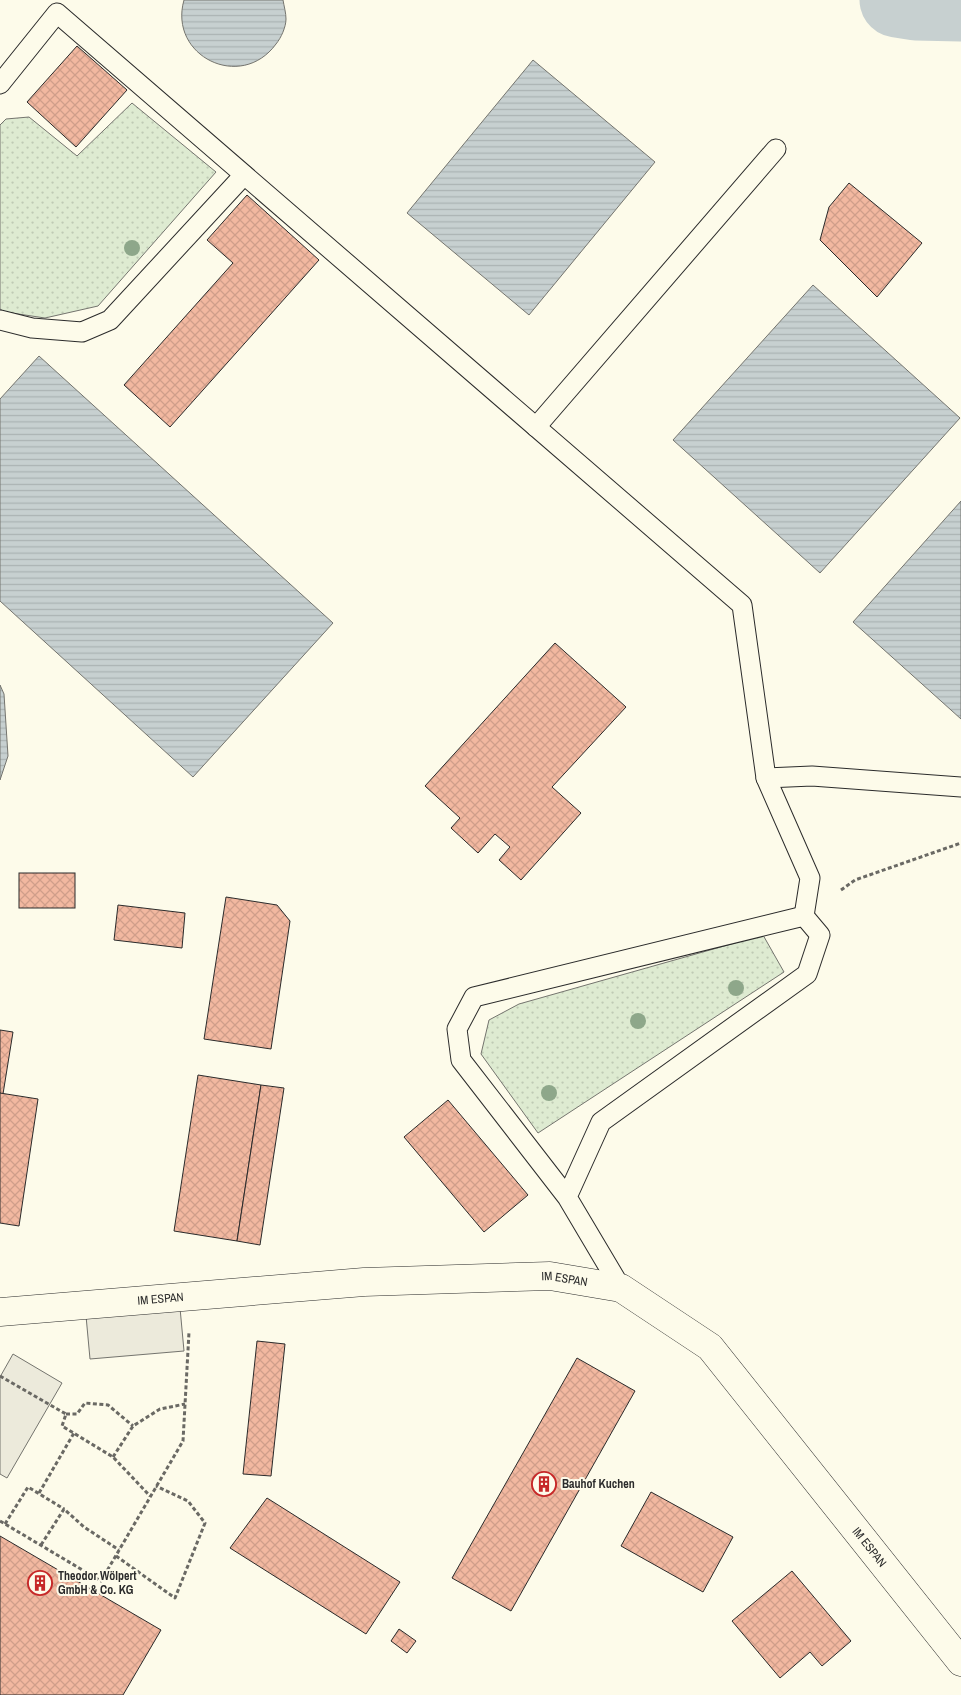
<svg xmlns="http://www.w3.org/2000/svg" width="961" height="1695" font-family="'Archivo Narrow',sans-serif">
<defs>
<pattern id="grass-dots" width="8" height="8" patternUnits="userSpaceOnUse" patternTransform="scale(1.25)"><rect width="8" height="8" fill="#deebd1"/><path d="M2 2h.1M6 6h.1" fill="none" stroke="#bfcab4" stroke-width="1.8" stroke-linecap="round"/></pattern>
<pattern id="water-rules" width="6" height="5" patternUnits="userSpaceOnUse" patternTransform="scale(1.25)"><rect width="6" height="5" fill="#c7d0d0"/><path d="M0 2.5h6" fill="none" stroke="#abb3b3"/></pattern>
<pattern id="building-cross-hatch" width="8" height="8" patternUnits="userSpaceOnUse" patternTransform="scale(1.25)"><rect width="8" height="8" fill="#f2b8a0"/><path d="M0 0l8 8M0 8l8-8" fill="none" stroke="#d09e8a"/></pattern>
</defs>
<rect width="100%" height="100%" fill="#fdfbea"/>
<g fill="url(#grass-dots)" stroke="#74746e">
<path d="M132,103L216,172L98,306L45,318L5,312L0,309V125L6,119L29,117L77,156Z"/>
<path d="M763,935L784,972L538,1133L481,1054L489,1020L519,1004Z"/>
</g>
<g fill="#eceadb" stroke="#74746e">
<path d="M179,1297L184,1351L90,1359L85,1305Z"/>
<path d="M13,1354L62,1383L7,1478L0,1474V1377Z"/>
</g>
<g fill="url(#water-rules)" stroke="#74746e">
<path d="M184,0H283C284,6 286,13 286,19C286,27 281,38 276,44C241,92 168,56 184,0Z"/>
<path d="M533,60L655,162L529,315L407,213Z"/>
<path d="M813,285L960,418L820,573L673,440Z"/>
<path d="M39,356L333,623L193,777L0,601V399Z"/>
<path d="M961,501V719L853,622Z"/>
<path d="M0,685L4,694L8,756L0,780Z"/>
</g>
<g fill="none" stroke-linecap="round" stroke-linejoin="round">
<path stroke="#c7d0d0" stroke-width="75" d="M897,0L916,3L961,4"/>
</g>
<g fill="url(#building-cross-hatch)" stroke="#2b2b2b">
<path d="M77,46L127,90L76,147L27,102Z"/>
<path d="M849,183L922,243L877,297L820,240L829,207Z"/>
<path d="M247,195L319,260L170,427L124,385L233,263L207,240Z"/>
<path d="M555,643L626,707L552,787L581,813L521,880L499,860L510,847L495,834L478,853L451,828L460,818L425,786Z"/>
<rect x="19" y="873" width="56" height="35"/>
<path d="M226,897L277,905L290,921L271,1049L204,1039Z"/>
<path d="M118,905L185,913L182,948L114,940Z"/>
<path d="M0,1030L13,1032L3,1094L0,1093Z"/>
<path d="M198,1075L261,1085L237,1241L174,1231Z"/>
<path d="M261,1085L284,1088L260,1245L237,1241Z"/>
<path d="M0,1093L38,1099L19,1226L0,1223Z"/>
<path d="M448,1100L528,1195L484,1232L404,1137Z"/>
<path d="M257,1341L285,1344L271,1476L243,1474Z"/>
<path d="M577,1358L635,1391L511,1611L452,1578Z"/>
<path d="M651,1492L733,1537L703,1592L621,1546Z"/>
<path d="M267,1498L400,1582L366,1634L230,1548Z"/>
<path d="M0,1536L161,1630L123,1695H0Z"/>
<path d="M792,1571L851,1641L822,1666L810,1652L780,1678L732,1621Z"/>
<path d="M399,1629L416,1641L407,1653L391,1641Z"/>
</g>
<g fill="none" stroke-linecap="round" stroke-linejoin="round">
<defs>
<g id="service">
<path d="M0,84L57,13L742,605L766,778L810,878L804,916"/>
<path d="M0,320L32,328L82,332L110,320L244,175"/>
<path d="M536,427L776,149"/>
<path d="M766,778L812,776L961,787"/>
<path d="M567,1197L601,1122L807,974L820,935L804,916L474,997L457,1029L461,1060L567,1197L621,1288"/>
</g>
<g id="minor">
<path id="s1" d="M0,1312L364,1282L550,1276L621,1288L710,1347L961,1662"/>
</g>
</defs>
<use href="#service" stroke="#2b2b2b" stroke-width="21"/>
<use href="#minor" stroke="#2b2b2b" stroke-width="29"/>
<g stroke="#6a6964" stroke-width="3" stroke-dasharray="4 2.5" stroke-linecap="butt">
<path d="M841,890L855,880L961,843"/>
<path d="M0,1376L66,1414L62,1426L113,1457L150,1496"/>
<path d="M66,1414H77L85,1403L108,1405L133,1426"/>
<path d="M113,1457L133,1426L160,1409L185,1404"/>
<path d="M39,1493L74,1433"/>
<path d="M0,1521L101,1581L183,1441L189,1332"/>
<path d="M5,1524L28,1487L64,1509"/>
<path d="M41,1545L64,1509L84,1527L119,1550"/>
<path d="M116,1556L175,1598L205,1523L188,1501L156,1486"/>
</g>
<use href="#service" stroke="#fdfbea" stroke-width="19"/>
<use href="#minor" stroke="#fdfbea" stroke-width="28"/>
</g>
<g fill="#8ea78a">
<circle cx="132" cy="248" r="8"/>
<circle cx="736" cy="988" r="8"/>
<circle cx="638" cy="1021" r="8"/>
<circle cx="549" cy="1093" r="8"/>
</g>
<defs>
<symbol id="building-ring" viewBox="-11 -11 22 22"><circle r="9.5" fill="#fdfbea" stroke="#c62828" stroke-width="1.5"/><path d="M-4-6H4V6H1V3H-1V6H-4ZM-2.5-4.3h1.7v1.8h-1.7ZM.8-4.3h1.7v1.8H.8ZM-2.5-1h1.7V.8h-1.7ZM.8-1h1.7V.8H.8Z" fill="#c62828"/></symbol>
</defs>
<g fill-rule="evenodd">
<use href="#building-ring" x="530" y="1470" width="28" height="28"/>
<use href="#building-ring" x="26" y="1569" width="28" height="28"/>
</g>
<g text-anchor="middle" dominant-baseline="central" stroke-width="4" stroke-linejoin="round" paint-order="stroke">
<g font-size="12" fill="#2b2b2b" stroke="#fdfbea">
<text stroke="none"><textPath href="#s1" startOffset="566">IM ESPAN</textPath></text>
<text stroke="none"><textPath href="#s1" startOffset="161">IM ESPAN</textPath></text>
<text stroke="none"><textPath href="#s1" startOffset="986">IM ESPAN</textPath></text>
</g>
<g font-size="12" font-weight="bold" fill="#2b2b2b" stroke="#fdfbea" text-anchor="start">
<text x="562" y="1484">Bauhof Kuchen</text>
<text x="58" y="1576">Theodor Wölpert<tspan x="58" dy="14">GmbH &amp; Co. KG</tspan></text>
</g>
</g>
</svg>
